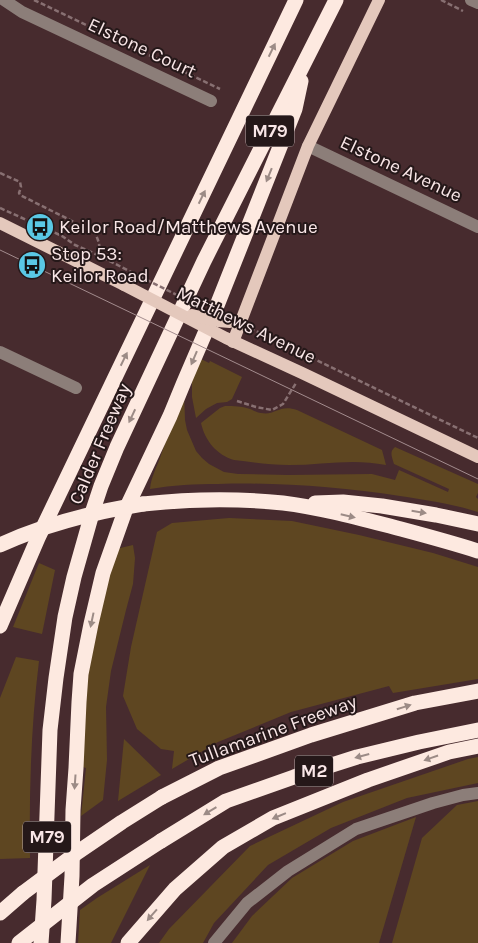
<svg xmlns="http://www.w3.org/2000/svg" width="478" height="943" font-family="Karla,sans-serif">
<rect width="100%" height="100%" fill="#472b2e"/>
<g fill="#5e4621">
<path d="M201,359L209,363L210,361L242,377L232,399L227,402L217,403L206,409L196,418L192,397V380Z"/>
<path d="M184,392L185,420L187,430L196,451L202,458L209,464L224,472L238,474L288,475L372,474L395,480L399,470L448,492L449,489L394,464C392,457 389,452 395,447L478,484V493L476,497L478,499V512C453,504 425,500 400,496C340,487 279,482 218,484C195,484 173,485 150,489C151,477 157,467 161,455C168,434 176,413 184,392Z"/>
<path d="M225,406C234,406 241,406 250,409C253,410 257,413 261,413C275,416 279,404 297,410L382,450L386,465C353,458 321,465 289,465C270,465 252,462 234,460C217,455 205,441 201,423L220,408Z"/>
<path d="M229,518L292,521L359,535L433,553L478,567V679L393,693L389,686L291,712L218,742L172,769L174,751L161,749L137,729L123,696L131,647L157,532L172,523Z"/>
<path d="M133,545L135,558L133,584L126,610L111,671L106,707L107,760L103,800L81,816L86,768L79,766L87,659L116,549Z"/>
<path d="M39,563L55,570L42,634L13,627Z"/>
<path d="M16,657L39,661C31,726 29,792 30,858L0,859V698Z"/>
<path d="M124,739L161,775L118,801Z"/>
<path d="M478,757V783L407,798L331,828L268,865L214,923L203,943H159L169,929L250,846L343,802L468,759Z"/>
<path d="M478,801V943H392L422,838L457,805Z"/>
<path d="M416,817L379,943H232L252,916L292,878L353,841Z"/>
<path d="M150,865L111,943H78L80,910L97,898Z"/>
</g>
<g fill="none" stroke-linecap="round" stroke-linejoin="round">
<g stroke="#887072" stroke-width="2.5" stroke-dasharray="5 2.5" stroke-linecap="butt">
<path d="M34,0L220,89"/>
<path d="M441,0L463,11"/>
<path d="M0,173L20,182L21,187L19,193L20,195L74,222"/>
<path d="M0,208L62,236L75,245L100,256"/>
<path d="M86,228L95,232L99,243L100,256L133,273"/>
<path d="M252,326L254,330L478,438"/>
<path d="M237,401L256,407L272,410L283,404L296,383"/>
</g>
<g stroke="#8c7e79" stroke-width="12">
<path d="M4,0L22,12L211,101"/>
<path d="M471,0L478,3"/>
<path d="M308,146L478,227"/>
<path d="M0,352L76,388"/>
<path d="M214,943L247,903L288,871L356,829L433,803L463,795L478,793"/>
</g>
<g stroke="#e4c8bc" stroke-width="12">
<path d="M0,223L124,285"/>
<path d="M226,338L302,373L478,457"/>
<path d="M233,342L308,146L379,0"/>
</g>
<g stroke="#fde9e0" stroke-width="15">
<path d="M315,503L343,502L382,506L436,515L478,524"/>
<path d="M143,504C189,499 236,498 283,503C323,508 362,519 401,529C427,536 453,543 478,551"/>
<path d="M0,626L38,538L296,0"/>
<path d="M162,797L219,768L311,735L415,703L478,691"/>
<path d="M161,841L226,801L294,777L357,757L419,742L478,730"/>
<path d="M0,913L23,893"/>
<path d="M41,943L44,900L50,730L56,678L65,617L74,577L93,510L101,486L117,447L204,261L336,0"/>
<path d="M68,943L72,876L73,810L76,768L79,702L81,674L91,624L103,573L125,511L170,416L184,382L218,303L295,109L301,81"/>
<path d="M128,943L175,889L223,847L273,818L368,780L449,752L478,746"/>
</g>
<path stroke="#a38c8e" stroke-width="1" d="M0,250L478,479"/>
<path stroke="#887072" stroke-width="2.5" stroke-dasharray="5 2.5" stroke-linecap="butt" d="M133,273L191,302"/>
<g stroke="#e4c8bc" stroke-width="12">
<path d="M124,285L224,337"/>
<path d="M192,315L218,321L230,322"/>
</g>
<g stroke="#fde9e0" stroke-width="15">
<path d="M0,545C45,524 94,512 143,504"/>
<path d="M23,893L78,852L122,822L162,797"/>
<path d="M19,943L93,885L161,841"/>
</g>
</g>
<defs><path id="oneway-solid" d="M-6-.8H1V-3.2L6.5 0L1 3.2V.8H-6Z" transform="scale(1.25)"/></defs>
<g fill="#9c8b86">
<use href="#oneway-solid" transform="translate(272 50) rotate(-64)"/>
<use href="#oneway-solid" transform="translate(269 175) rotate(112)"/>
<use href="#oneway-solid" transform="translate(202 197) rotate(-64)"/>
<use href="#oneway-solid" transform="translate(194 358) rotate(113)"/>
<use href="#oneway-solid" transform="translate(124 359) rotate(-64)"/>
<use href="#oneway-solid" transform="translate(132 416) rotate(115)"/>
<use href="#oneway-solid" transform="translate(419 512) rotate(9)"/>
<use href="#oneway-solid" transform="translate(348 516) rotate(13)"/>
<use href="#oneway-solid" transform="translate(92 620) rotate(102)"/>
<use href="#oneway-solid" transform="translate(404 707) rotate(-17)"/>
<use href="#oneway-solid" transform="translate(362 756) rotate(165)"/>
<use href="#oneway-solid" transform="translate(431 758) rotate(161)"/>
<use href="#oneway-solid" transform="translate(75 782) rotate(94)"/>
<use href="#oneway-solid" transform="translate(210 811) rotate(149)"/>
<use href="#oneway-solid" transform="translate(279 816) rotate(157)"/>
<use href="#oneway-solid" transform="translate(152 915) rotate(131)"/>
</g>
<defs>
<symbol id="bus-disc" viewBox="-11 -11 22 22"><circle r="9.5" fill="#5ac8e5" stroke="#251819"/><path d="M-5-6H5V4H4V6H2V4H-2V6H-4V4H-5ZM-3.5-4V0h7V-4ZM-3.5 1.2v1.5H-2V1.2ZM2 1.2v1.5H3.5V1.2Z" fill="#111"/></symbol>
</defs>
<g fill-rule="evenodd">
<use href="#bus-disc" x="24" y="211" width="32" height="32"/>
<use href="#bus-disc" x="16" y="249" width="32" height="32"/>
</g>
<g text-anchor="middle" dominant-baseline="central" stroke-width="4" stroke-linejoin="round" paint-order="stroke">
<g fill="#251819" stroke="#b9a8a9" stroke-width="1">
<rect x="246" y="115.5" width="48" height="31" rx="4"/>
<rect x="295" y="755.5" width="38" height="31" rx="4"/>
<rect x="23" y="821.5" width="48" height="31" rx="4"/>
</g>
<g font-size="18" font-weight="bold" fill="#f9e6e7">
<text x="270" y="131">M79</text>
<text x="314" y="771">M2</text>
<text x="47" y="837">M79</text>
</g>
<g font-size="19" fill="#f9e6e7" stroke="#251819">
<text transform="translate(142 48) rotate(25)">Elstone Court</text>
<text transform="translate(401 169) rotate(25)">Elstone Avenue</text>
<text transform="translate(246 325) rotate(26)">Matthews Avenue</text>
<text transform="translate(100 444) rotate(-67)">Calder Freeway</text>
<text transform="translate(273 731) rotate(-20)">Tullamarine Freeway</text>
</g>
<g font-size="19" fill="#f9e6e7" stroke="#251819" text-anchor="start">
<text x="59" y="227">Keilor Road/Matthews Avenue</text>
<text x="51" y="254">Stop 53:<tspan x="51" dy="22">Keilor Road</tspan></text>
</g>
</g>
</svg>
